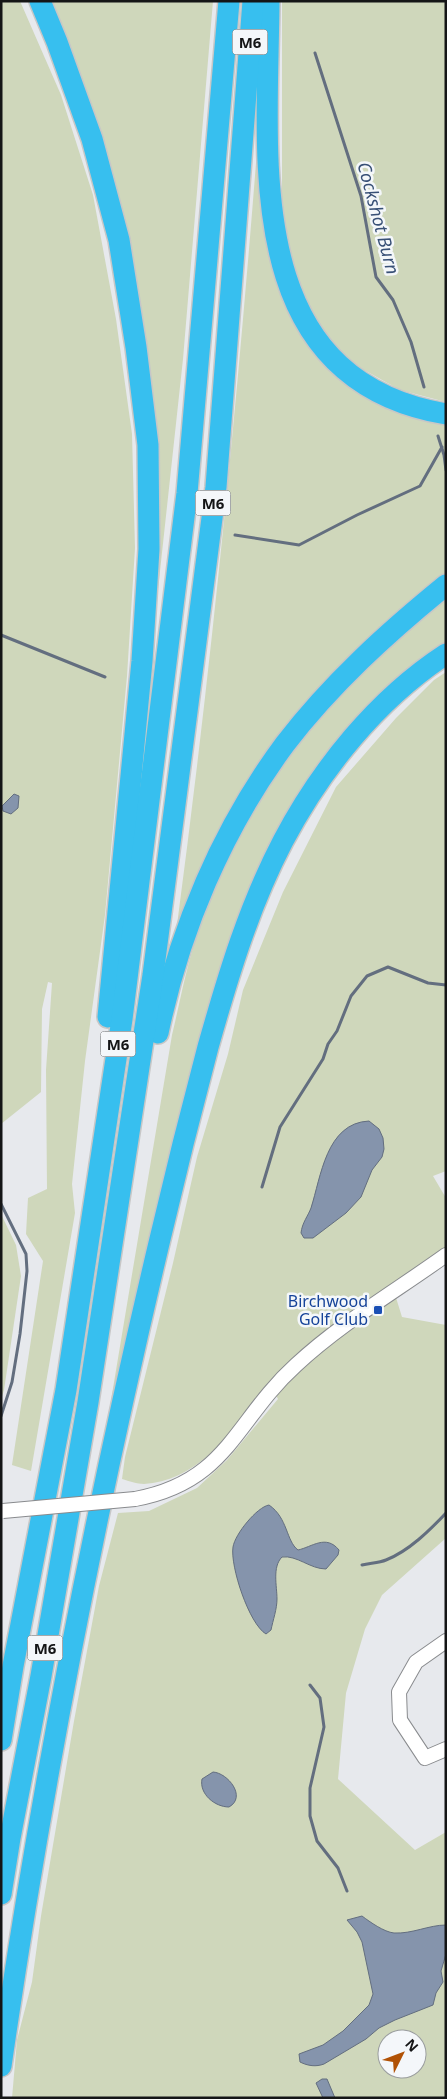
<svg xmlns="http://www.w3.org/2000/svg" width="447" height="2099" font-family="'Noto Sans',sans-serif">
<rect width="100%" height="100%" fill="#e7e9ed"/>
<g fill="#cfd7bb" fill-rule="evenodd">
<path d="M1,1H20L61,95L93,195L116,319L132,434L135,548L127,676L105,915L85,1061L72,1184L75,1213L31,1471L12,1465L43,1261L26,1234L28,1198L47,1189L46,1070L52,983L48,982L42,1009L41,1092L1,1124Z"/>
<path d="M50,1H213L183,359L147,691L148,383Z"/>
<path d="M282,1H446V402L400,390L357,366L333,344L297,290L282,210Z"/>
<path d="M262,85L269,252L278,286L285,302L313,346L446,418V579L366,645L191,894L177,925C214,646 241,366 262,85Z"/>
<path d="M446,599V646L400,683L256,886L96,1490L172,1035C180,1002 186,968 197,935C226,849 276,767 336,698C369,661 408,629 446,599Z"/>
<path d="M446,672V1171L433,1176L446,1198V1249L393,1288L402,1317L446,1325V1538L382,1595L365,1629L346,1693L338,1779L415,1850L446,1832V2098H12L17,2040L32,1982L41,1916L74,1721L99,1586L118,1513L149,1511L197,1488L227,1460L278,1399L271,1386C237,1425 201,1481 144,1484C137,1484 129,1481 122,1479L125,1457L173,1263L197,1157L228,1054L243,990L283,892L336,787L396,718L434,680ZM387,2039H417V2069H387Z"/>
<path d="M1,1214L16,1245L21,1276L4,1390L1,1400Z"/>
</g>
<g fill="#8594ac" stroke="#636e7f">
<path d="M14,794L19,796L18,808L11,814L3,811L2,806Z"/>
<path d="M369,1121L379,1129L383,1138L384,1149L382,1157L372,1170L361,1197L346,1213L313,1238H304L301,1233C302,1223 308,1216 311,1208C321,1177 326,1123 369,1121Z"/>
<path d="M269,1505C288,1518 286,1541 298,1550C312,1547 326,1534 339,1550L338,1555L326,1569C310,1569 297,1555 282,1557C272,1567 277,1586 277,1599C277,1609 273,1620 271,1630L266,1634C249,1624 230,1566 233,1547C235,1534 257,1507 269,1505Z"/>
<path d="M213,1772C228,1773 247,1797 229,1807C215,1807 199,1794 202,1779Z"/>
<path d="M362,1916C370,1922 384,1932 394,1933C412,1934 429,1925 446,1925V1954L441,1971L443,1982L436,1993L433,2005L395,2020L379,2028L366,2039L324,2064C316,2067 308,2066 300,2062L299,2054L323,2045L343,2031L369,2005L373,1994L362,1942L357,1932L347,1920Z"/>
<path d="M322,2079H327L335,2098H323L316,2083Z"/>
</g>
<g fill="none" stroke-linecap="round" stroke-linejoin="round">
<g stroke="#636e7f" stroke-width="3">
<path d="M315,53L361,196L376,277L393,300L411,342L424,387"/>
<path d="M438,436L444,455L446,470"/>
<path d="M235,535L299,545L357,515L420,486L442,447"/>
<path d="M1,635L105,677"/>
<path d="M262,1187L280,1127L323,1059L328,1044L337,1031L351,996L367,976L388,967L428,983L446,985"/>
<path d="M1,1204L26,1254L27,1271L20,1334L12,1382L1,1416"/>
<path d="M362,1565C370,1563 379,1563 386,1560C409,1551 430,1530 446,1513"/>
<path d="M310,1685L320,1698L324,1727L310,1788V1816L317,1841L338,1868L347,1891"/>
</g>
<defs>
<g id="minor">
<path d="M135,1499C228,1482 235,1420 296,1365C341,1323 396,1291 446,1255"/>
<path d="M446,1641L416,1662L399,1692L400,1720L425,1758L446,1749"/>
</g>
<g id="highway">
<path d="M40,1L57,42L92,139L119,240L136,347L148,445L149,549L142,661L108,1017"/>
<path d="M269,1C268,157 239,379 446,414"/>
<path d="M158,1033C179,931 222,829 285,744C331,684 387,633 446,585"/>
<path d="M1,1740L13,1666L66,1390L122,1019L187,493L229,1"/>
<path d="M1,1894L10,1838L41,1676L88,1402L153,975L216,487L253,1"/>
<path d="M1,2066C41,1788 95,1512 160,1239C175,1175 191,1111 208,1047C228,976 249,906 283,841C321,769 377,699 446,654"/>
</g>
</defs>
<use href="#minor" stroke="#898b8e" stroke-width="16"/>
<use href="#highway" stroke="#c7c7c7" stroke-width="24"/>
<use href="#minor" stroke="#fff" stroke-width="14"/>
<use href="#highway" stroke="#37bfef" stroke-width="21"/>
<defs>
<path id="minor-bridge" d="M3,1511L135,1499"/>
</defs>
<use href="#minor-bridge" stroke="#898b8e" stroke-width="16" stroke-linecap="butt"/>
<use href="#minor-bridge" stroke="#fff" stroke-width="14"/>
</g>
<rect fill="#1a4fb4" stroke="#f4f7fa" stroke-width="2" x="373" y="1305" width="10" height="10" rx="2.5"/>
<g text-anchor="middle" dominant-baseline="central" stroke-width="5" stroke-linejoin="round" paint-order="stroke">
<g fill="#f4f7fa" stroke="#57595a" stroke-width="1">
<rect x="232.5" y="29.5" width="35" height="25" rx="4"/>
<rect x="195.5" y="490.5" width="35" height="25" rx="4"/>
<rect x="100.5" y="1031.5" width="35" height="25" rx="4"/>
<rect x="27.5" y="1635.5" width="35" height="25" rx="4"/>
</g>
<g font-size="15" font-weight="bold" fill="#141516">
<text x="250" y="42">M6</text>
<text x="213" y="503">M6</text>
<text x="118" y="1044">M6</text>
<text x="45" y="1648">M6</text>
</g>
<g font-size="16" fill="#164399" stroke="#f4f7fa" text-anchor="end">
<text x="368" y="1301">Birchwood<tspan x="368" dy="18">Golf Club</tspan></text>
</g>
<g font-size="18" font-style="italic" fill="#385076" stroke="#f4f7fa">
<text transform="translate(379 218) rotate(75)">Cockshot Burn</text>
</g>
</g>
<rect width="447" height="2099" fill="none" stroke="#141516" stroke-width="5"/>
<g transform="translate(402 2054) rotate(48)"><circle r="24" fill="#f4f7fa" stroke="#9a9d9f"/>
<path d="M0-4L9 19L0 12L-9 19Z" fill="#b15205"/>
<text y="-8" font-size="14" font-weight="bold" text-anchor="middle" fill="#141516">N</text>
</g>
</svg>
